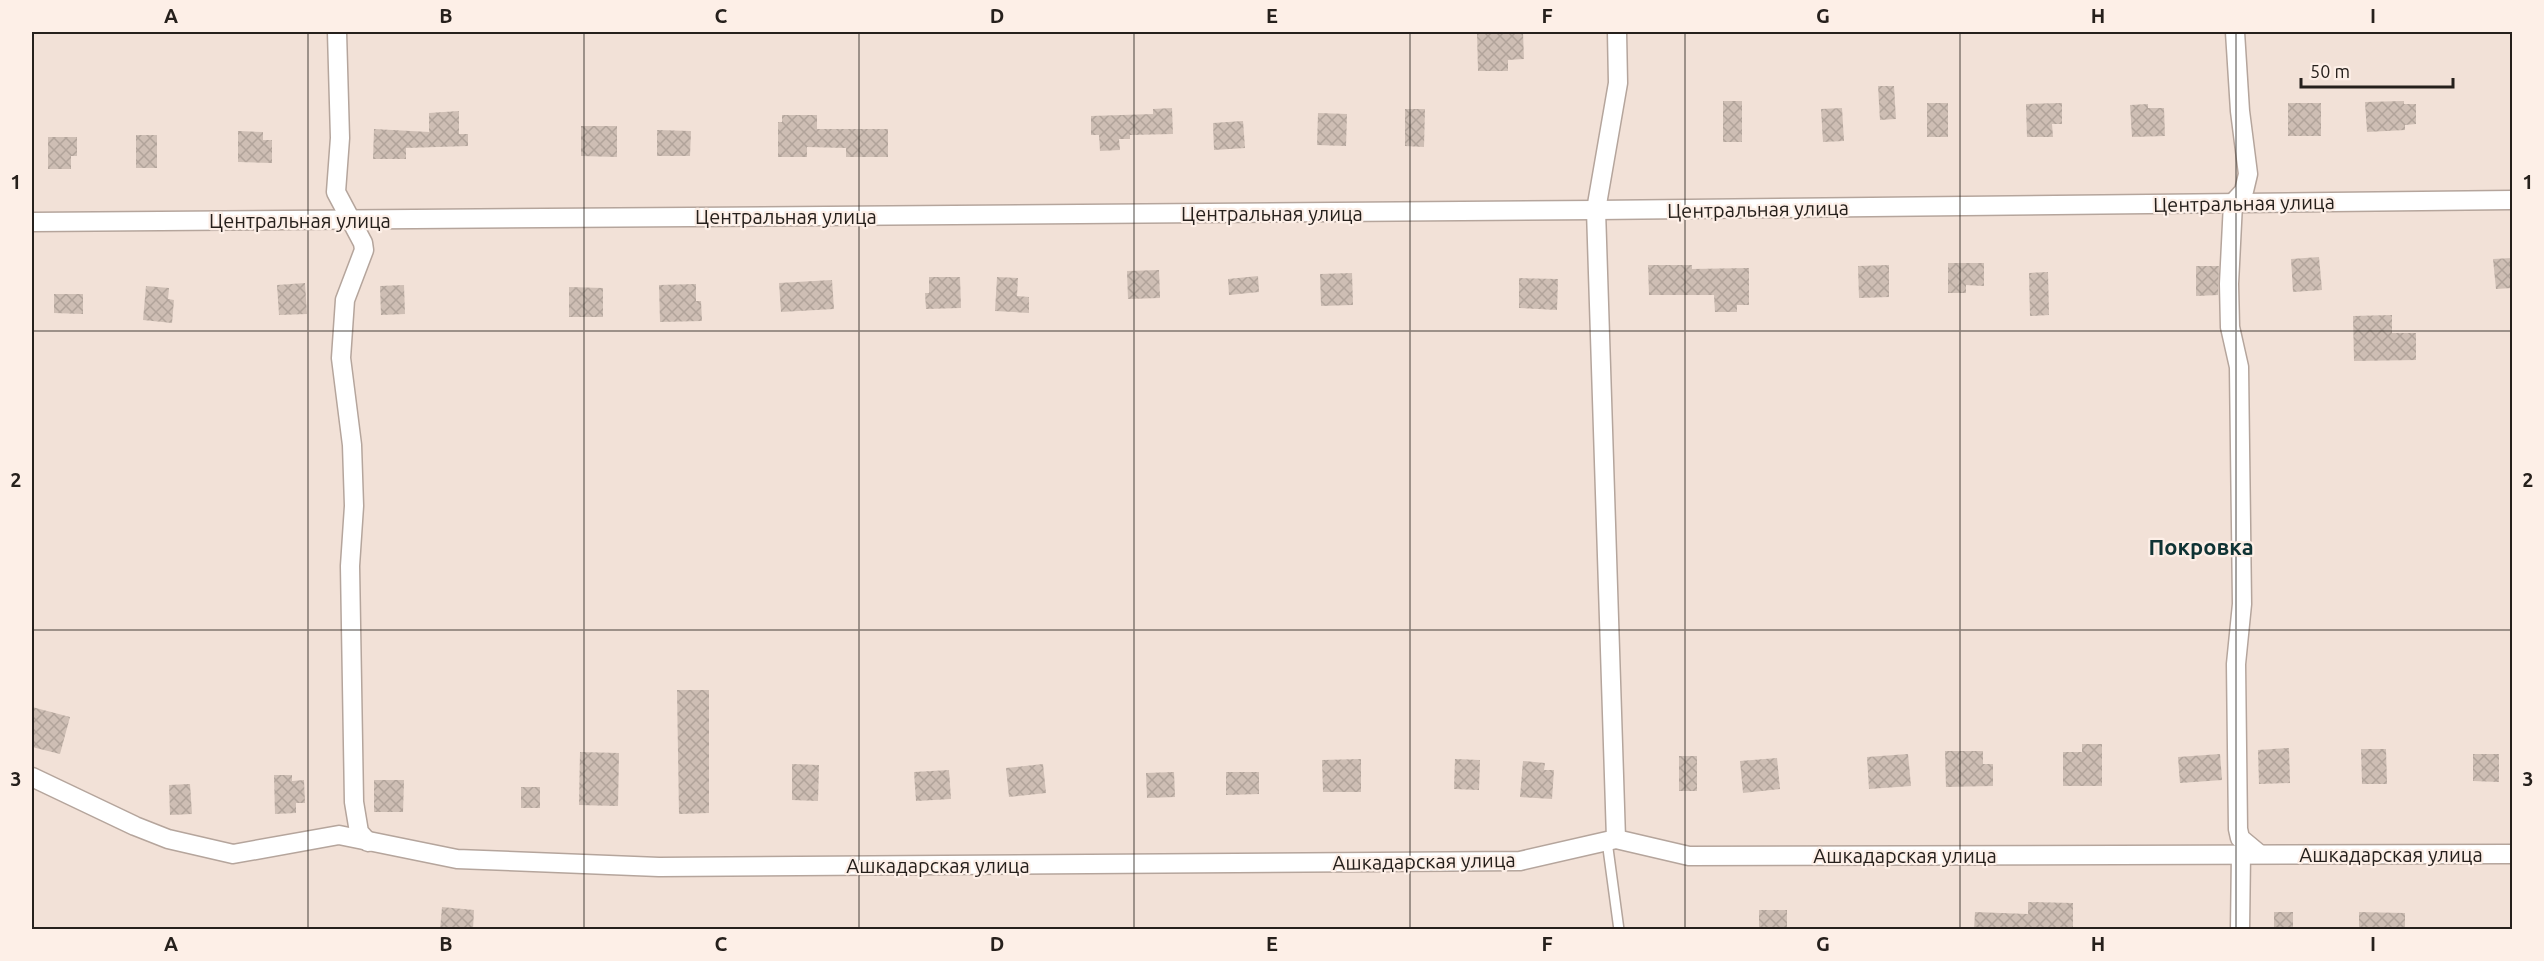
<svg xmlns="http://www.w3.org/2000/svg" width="2544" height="961" font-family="Ubuntu,sans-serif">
<defs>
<pattern id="building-cross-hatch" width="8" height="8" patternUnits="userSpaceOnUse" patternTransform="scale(1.5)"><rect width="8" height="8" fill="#cebeb4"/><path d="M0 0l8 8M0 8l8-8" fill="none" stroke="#b1a39a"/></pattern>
</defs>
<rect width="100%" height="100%" fill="#f2e1d7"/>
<g fill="url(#building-cross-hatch)">
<path d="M1477,32H1523L1524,59L1508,60V71H1478Z"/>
<path d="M1878,86H1894L1896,119L1880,120Z"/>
<rect x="1723" y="101" width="19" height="41"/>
<path d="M2404,101V104H2416V124L2405,125V130L2367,132L2365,102Z"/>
<rect x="1927" y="103" width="21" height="34"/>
<path d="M2062,103V124H2052L2053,137H2027L2026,104Z"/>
<rect x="2288" y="103" width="33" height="33"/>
<path d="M2148,104V108H2164L2165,136L2132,137L2130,105Z"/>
<path d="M1172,108L1173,134L1130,135V139H1119L1120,150L1100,151L1099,135H1091V116L1153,114V109Z"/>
<path d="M1842,108L1844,141L1823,142L1821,109Z"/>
<path d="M1405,109H1425L1424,147L1405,146Z"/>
<path d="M459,111V134H468V146L406,148V159H373L374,129L429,132V113Z"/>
<path d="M1318,113L1347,114L1346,146L1317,145Z"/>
<path d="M782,115H817V129H888V157H846V148L807,147V157H778V122H782Z"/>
<path d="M1243,121L1245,148L1214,150L1213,123Z"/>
<path d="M581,126H617V157L581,156Z"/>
<path d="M657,130L691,131L690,156H657Z"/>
<path d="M238,131L263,132V140H272V163L238,162Z"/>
<rect x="136" y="135" width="21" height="33"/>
<path d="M48,137H77V156H71V169H48Z"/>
<path d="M2319,257L2322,290L2293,292L2291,259Z"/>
<path d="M2512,258V288L2496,289L2493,259Z"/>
<path d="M1948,263H1984V286L1966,285V293H1948Z"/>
<path d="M1648,265H1692V269L1749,268V305H1737V312H1715L1714,295H1649Z"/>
<path d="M1889,265V297L1859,298L1858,266Z"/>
<path d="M2196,266H2219L2218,295L2196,296Z"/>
<path d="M1159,270L1160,298L1128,299L1127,271Z"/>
<path d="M2048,272L2049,315L2030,316L2029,273Z"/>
<path d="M1352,273L1353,305L1321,306L1320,274Z"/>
<path d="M1258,276L1259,292L1229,295L1228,279Z"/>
<path d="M929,277H960L961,308L926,309L925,293H929Z"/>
<path d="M997,277L1018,278L1017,296L1029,297V313L995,311Z"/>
<path d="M1519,278L1558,279L1557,310L1519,308Z"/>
<path d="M832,280L834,309L781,312L779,283Z"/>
<path d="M305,283L307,314L279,315L277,285Z"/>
<path d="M696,284V301H701L702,321L660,322L659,285Z"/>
<path d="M404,285L405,314L381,315L380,286Z"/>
<path d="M146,286L169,288L168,299L174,300L172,323L143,320Z"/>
<path d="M569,287L603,288V317H569Z"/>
<path d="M54,294H83V314L54,313Z"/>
<path d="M2392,315V333H2416V360L2354,361L2353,316Z"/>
<path d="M677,690H709V813L679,814Z"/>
<path d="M32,707L70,717L60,754L32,747Z"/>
<path d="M2082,744H2102V786H2063V752H2082Z"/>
<path d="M2289,748L2290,783L2259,784L2258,750Z"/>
<path d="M2361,749H2386L2387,784H2362Z"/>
<path d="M1945,751H1983V764H1993V786L1946,787Z"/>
<path d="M580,752L619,753L618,806L579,805Z"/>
<path d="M1908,754L1911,786L1869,789L1867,757Z"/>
<path d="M2220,754L2222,780L2180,783L2178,757Z"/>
<path d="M2473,754H2499V782L2473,781Z"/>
<rect x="1679" y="756" width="18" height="35"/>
<path d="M1777,758L1780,789L1743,793L1740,761Z"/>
<path d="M1361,759V792H1323L1322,760Z"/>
<path d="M1455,759L1480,760L1479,790L1454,789Z"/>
<path d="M1523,761L1545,763L1544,770H1554L1552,799L1520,797Z"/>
<path d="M792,764L819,765L818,801L792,800Z"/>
<path d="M1043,764L1046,793L1009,797L1006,768Z"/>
<path d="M949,770L951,799L916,801L914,772Z"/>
<path d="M1174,772L1175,797L1147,798L1146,773Z"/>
<path d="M1226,772H1259V794L1226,795Z"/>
<path d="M274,775H292V781L304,780L305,803H296V813L275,814Z"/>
<path d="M374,780H404L403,812H374Z"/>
<path d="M190,784L192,814L170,815L169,785Z"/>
<rect x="521" y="787" width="19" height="21"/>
<path d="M2028,902L2073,903V930H1974L1975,912L2028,914Z"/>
<path d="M442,907L474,910L473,930H440Z"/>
<rect x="1759" y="910" width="28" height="20"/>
<rect x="2274" y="912" width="19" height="18"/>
<path d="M2359,912L2405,913V930H2359Z"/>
</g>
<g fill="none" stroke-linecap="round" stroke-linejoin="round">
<defs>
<path id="lane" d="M1607,841L1619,930"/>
<g id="street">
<path d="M337,32L340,138L336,192L363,243L364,250L345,300L341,358L352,445L354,506L350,566L354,802L359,832L368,842"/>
<path d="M2235,32L2240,111L2248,174L2244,191L2233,203L2229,284L2230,327L2239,367L2242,604L2236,664L2238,829L2240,838L2258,853"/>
<path d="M32,222L1596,210L2512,200"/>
<path d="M32,777L135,826L168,839L233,854L339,835L457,859L659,867L1520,861L1616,839L1689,856L2512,854"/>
<path d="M1616,839L1596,210L1618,83L1617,32"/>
<path d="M2240,930L2241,853"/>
</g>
</defs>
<use href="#lane" stroke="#b5a59c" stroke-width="12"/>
<use href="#street" stroke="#b5a59c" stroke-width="21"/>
<use href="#lane" stroke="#fff" stroke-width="9"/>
<use href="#street" stroke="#fff" stroke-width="18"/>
</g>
<path fill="none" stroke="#26201c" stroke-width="1.5" stroke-opacity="0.55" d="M308,32V930M584,32V930M859,32V930M1134,32V930M1410,32V930M1685,32V930M1960,32V930M2236,32V930M32,331H2512M32,630H2512"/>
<g text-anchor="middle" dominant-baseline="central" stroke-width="4.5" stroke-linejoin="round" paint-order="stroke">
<g font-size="20" fill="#26201c" stroke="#fdefe7">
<text transform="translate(2244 203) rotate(-1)">Центральная улица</text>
<text transform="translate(1758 209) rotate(-1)">Центральная улица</text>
<text x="1272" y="213">Центральная улица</text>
<text x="786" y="216">Центральная улица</text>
<text x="300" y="220">Центральная улица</text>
<text x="2391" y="854">Ашкадарская улица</text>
<text x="1905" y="855">Ашкадарская улица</text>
<text transform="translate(1424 861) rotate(-1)">Ашкадарская улица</text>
<text x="938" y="865">Ашкадарская улица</text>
</g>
<g font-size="22" font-weight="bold" fill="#0f3334" stroke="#fdefe7">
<text x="2201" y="546">Покровка</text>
</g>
</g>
<rect width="2544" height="961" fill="none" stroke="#fdefe7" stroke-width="66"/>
<path d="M2301 78v9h152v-9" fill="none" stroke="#26201c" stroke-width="3"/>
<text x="2310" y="78" font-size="18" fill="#26201c" stroke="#fdefe7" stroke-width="4.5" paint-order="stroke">50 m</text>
<rect x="33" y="33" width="2478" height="895" fill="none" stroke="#26201c" stroke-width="2"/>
<g font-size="20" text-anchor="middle" font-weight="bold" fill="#26201c">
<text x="171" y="23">A</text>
<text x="446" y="23">B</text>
<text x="721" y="23">C</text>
<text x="997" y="23">D</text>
<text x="1272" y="23">E</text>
<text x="1547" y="23">F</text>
<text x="1823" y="23">G</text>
<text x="2098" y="23">H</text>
<text x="2373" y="23">I</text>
<text x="16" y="189">1</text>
<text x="2528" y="189">1</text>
<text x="16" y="487">2</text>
<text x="2528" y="487">2</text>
<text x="16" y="786">3</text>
<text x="2528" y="786">3</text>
<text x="171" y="951">A</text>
<text x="446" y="951">B</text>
<text x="721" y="951">C</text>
<text x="997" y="951">D</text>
<text x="1272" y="951">E</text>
<text x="1547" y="951">F</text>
<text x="1823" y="951">G</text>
<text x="2098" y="951">H</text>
<text x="2373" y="951">I</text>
</g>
</svg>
